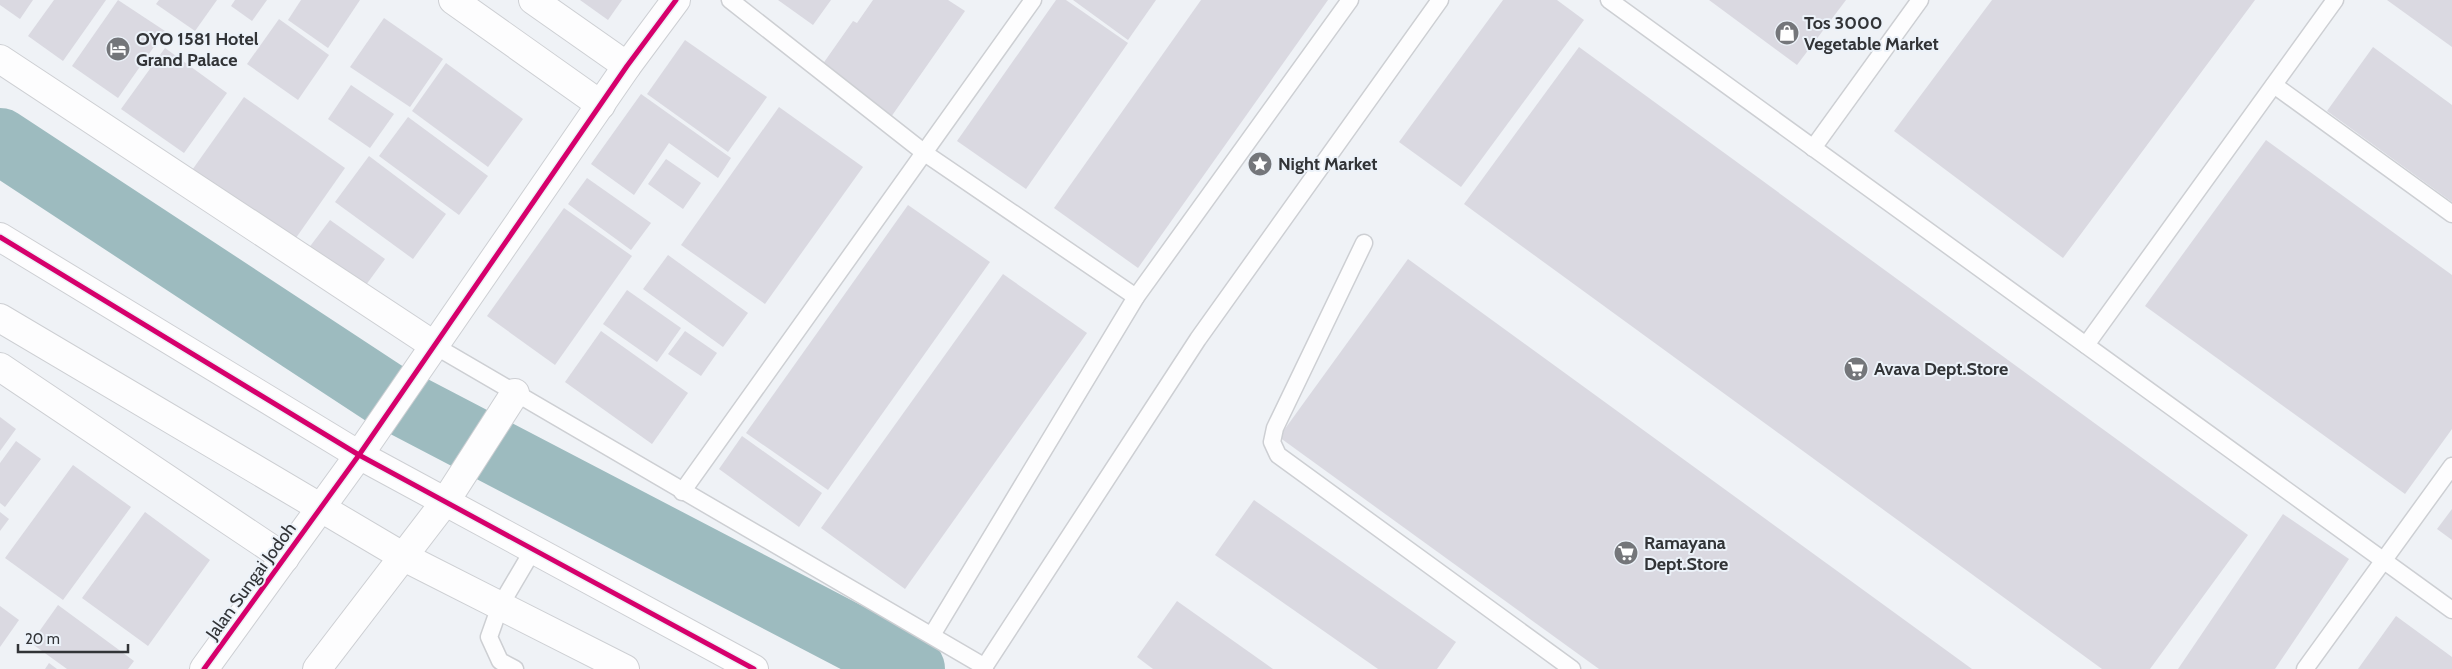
<svg xmlns="http://www.w3.org/2000/svg" width="2452" height="669" font-family="Cabin,sans-serif">
<rect width="100%" height="100%" fill="#eff2f6"/>
<g fill="none" stroke-linecap="round" stroke-linejoin="round">
<path stroke="#9dbbbf" stroke-width="66" d="M0,141L385,394L912,669"/>
</g>
<g fill="#dad9e1">
<path d="M0,0H33L20,19L0,5Z"/>
<path d="M54,0H106L63,61L28,36Z"/>
<path d="M118,0L165,31L118,98L72,66Z"/>
<path d="M159,0H217L195,31L156,4Z"/>
<path d="M235,0H267L252,21L231,6Z"/>
<path d="M301,0H360L328,48L288,20Z"/>
<path d="M580,0H622L608,20Z"/>
<path d="M778,0H831L813,25Z"/>
<path d="M873,0H948L965,11L891,117L820,68L853,21L857,23Z"/>
<path d="M1056,0H1066L1128,43L1026,189L957,141Z"/>
<path d="M1073,0H1156L1128,40Z"/>
<path d="M1201,0H1328L1138,268L1054,208Z"/>
<path d="M1503,0H1557L1584,20L1461,187L1399,142Z"/>
<path d="M1709,0H1846L1797,65Z"/>
<path d="M1992,0H2255L2063,258L1894,131Z"/>
<path d="M2387,0H2452V47Z"/>
<path d="M384,18L443,59L410,107L350,67Z"/>
<path d="M279,19L329,55L298,100L247,64Z"/>
<path d="M685,40L767,97L728,152L647,94Z"/>
<path d="M1579,47L2248,535L2150,669H2102L1464,204Z"/>
<path d="M2373,47L2452,105V202L2327,111Z"/>
<path d="M165,48L227,93L184,153L121,109Z"/>
<path d="M446,63L523,119L488,167L412,111Z"/>
<path d="M351,85L394,114L370,148L328,119Z"/>
<path d="M641,94L731,158L718,178L669,143L634,195L591,164Z"/>
<path d="M244,97L345,168L291,245L190,173Z"/>
<path d="M779,107L863,167L765,304L681,245Z"/>
<path d="M408,117L488,176L459,215L379,156Z"/>
<path d="M2266,140L2452,275V429L2405,494L2145,306Z"/>
<path d="M369,156L446,214L413,259L335,202Z"/>
<path d="M666,159L701,183L683,209L648,184Z"/>
<path d="M587,178L651,223L631,250L568,204Z"/>
<path d="M908,205L990,262L828,490L746,433Z"/>
<path d="M564,208L632,256L555,365L487,316Z"/>
<path d="M330,220L385,259L363,289L308,249Z"/>
<path d="M668,255L748,313L723,347L643,289Z"/>
<path d="M1408,259L1972,669H1599L1279,437Z"/>
<path d="M1003,274L1087,333L905,589L821,528Z"/>
<path d="M627,290L681,328L657,362L603,324Z"/>
<path d="M601,331L688,393L652,444L565,382Z"/>
<path d="M685,331L717,353L701,376L668,354Z"/>
<path d="M0,417L16,429L0,451Z"/>
<path d="M742,436L822,493L799,527L719,469Z"/>
<path d="M16,441L41,459L5,507L0,503V463Z"/>
<path d="M73,465L131,507L63,600L5,558Z"/>
<path d="M1254,500L1456,642L1437,669H1378L1215,555Z"/>
<path d="M2452,509V540L2437,529Z"/>
<path d="M0,512L9,519L0,531Z"/>
<path d="M145,512L210,560L148,646L82,598Z"/>
<path d="M2283,514L2349,559L2275,669H2178Z"/>
<path d="M1177,601L1273,669H1153L1137,657Z"/>
<path d="M58,605L134,661L128,669H67L31,643Z"/>
<path d="M0,606L19,620L0,647Z"/>
<path d="M2396,616L2452,657V669H2358Z"/>
<path d="M49,663L57,669H45Z"/>
</g>
<g fill="none" stroke-linecap="round" stroke-linejoin="round">
<defs>
<g id="lane">
<path d="M730,0L926,154L1136,297"/>
<path d="M1609,0L2452,610"/>
<path d="M2274,85L2452,214"/>
<path d="M1813,148L1920,0"/>
<path d="M1364,243L1275,428L1272,442L1278,455L1572,669"/>
<path d="M2086,345L2335,0"/>
<path d="M435,346L985,667"/>
<path d="M682,492L1033,0"/>
<path d="M932,635L1136,297L1350,0"/>
<path d="M515,669L500,661L489,637L500,606L533,550"/>
<path d="M983,669L1198,339L1440,0"/>
<path d="M2305,669L2452,466"/>
</g>
<g id="street">
<path d="M453,0L601,105"/>
<path d="M533,0L627,66"/>
<path d="M0,59L435,346"/>
<path d="M0,367L285,558"/>
<path d="M359,455L627,66L676,0"/>
<path d="M445,502L515,393"/>
</g>
<g id="secondary">
<path d="M0,237L359,455L754,669"/>
<path d="M0,318L404,557L625,669"/>
<path d="M204,669L359,455"/>
<path d="M317,669L445,502"/>
</g>
</defs>
<use href="#lane" stroke="#cdcfd3" stroke-width="19"/>
<use href="#street" stroke="#cdcfd3" stroke-width="30"/>
<use href="#secondary" stroke="#cdcfd3" stroke-width="30"/>
<use href="#lane" stroke="#fdfdfe" stroke-width="16"/>
<use href="#street" stroke="#fdfdfe" stroke-width="28"/>
<use href="#secondary" stroke="#fdfdfe" stroke-width="28"/>
<defs>
<g id="cycleway">
<path d="M0,237L359,455L754,669"/>
<path d="M204,669L359,455L627,66L676,0"/>
</g>
</defs>
<use href="#cycleway" stroke="#ecf2f9" stroke-width="8"/>
<use href="#cycleway" stroke="#d6006c" stroke-width="5"/>
</g>
<defs>
<symbol id="shop-disc" viewBox="-11 -11 22 22"><circle r="9.5" fill="#74767a" stroke="#ecf2f9"/><path d="M-5-2.5h2.3a2.7 3.5 0 0 1 5.4 0H5L5.5 6h-11ZM-1.5-2.5h3a1.5 2.3 0 0 0-3 0Z" fill="#fff"/></symbol>
<symbol id="hotel-disc" viewBox="-11 -11 22 22"><circle r="9.5" fill="#74767a" stroke="#ecf2f9"/><path d="M-6-4.5h1.5V1H6V5H4.5V3h-9V5H-6ZM-4 0a1.8 1.8 0 1 1 3.6 0ZM.5 0V-2.5h3Q6-2.5 6 0Z" fill="#fff"/></symbol>
<symbol id="sight-disc" viewBox="-11 -11 22 22"><circle r="9.5" fill="#74767a" stroke="#ecf2f9"/><path d="M0-6L1.8-2.2L6-1.7L2.9 1.2L3.7 5.4L0 3.3L-3.7 5.4L-2.9 1.2L-6-1.7L-1.8-2.2Z" fill="#fff"/></symbol>
<symbol id="supermarket-disc" viewBox="-11 -11 22 22"><circle r="9.5" fill="#74767a" stroke="#ecf2f9"/><path d="M-6-5.5h2.5l.6 2H6L4.5 2H-2.5L-4.4-4H-6ZM-1.5 3.2a1.3 1.3 0 1 0 .1 0ZM3 3.2a1.3 1.3 0 1 0 .1 0Z" fill="#fff"/></symbol>
</defs>
<g fill-rule="evenodd">
<use href="#shop-disc" x="1773" y="19" width="28" height="28"/>
<use href="#hotel-disc" x="104" y="35" width="28" height="28"/>
<use href="#sight-disc" x="1246" y="150" width="28" height="28"/>
<use href="#supermarket-disc" x="1842" y="355" width="28" height="28"/>
<use href="#supermarket-disc" x="1612" y="539" width="28" height="28"/>
</g>
<g text-anchor="middle" dominant-baseline="central" stroke-width="4" stroke-linejoin="round" paint-order="stroke">
<g font-size="18" font-weight="bold" fill="#323437" stroke="#ecf2f9" text-anchor="start">
<text x="1804" y="23">Tos 3000<tspan x="1804" dy="21">Vegetable Market</tspan></text>
<text x="136" y="39">OYO 1581 Hotel<tspan x="136" dy="21">Grand Palace</tspan></text>
<text x="1278" y="164">Night Market</text>
<text x="1874" y="369">Avava Dept.Store</text>
<text x="1644" y="543">Ramayana<tspan x="1644" dy="21">Dept.Store</tspan></text>
</g>
<g font-size="18" fill="#323437" stroke="#ecf2f9">
<text transform="translate(251 581) rotate(-54)">Jalan Sungai Jodoh</text>
</g>
</g>
<path d="M18 644v8h110v-8" fill="none" stroke="#323437" stroke-width="2.5"/>
<text x="25" y="644" font-size="15" fill="#323437" stroke="#ecf2f9" stroke-width="4" paint-order="stroke">20 m</text>
</svg>
